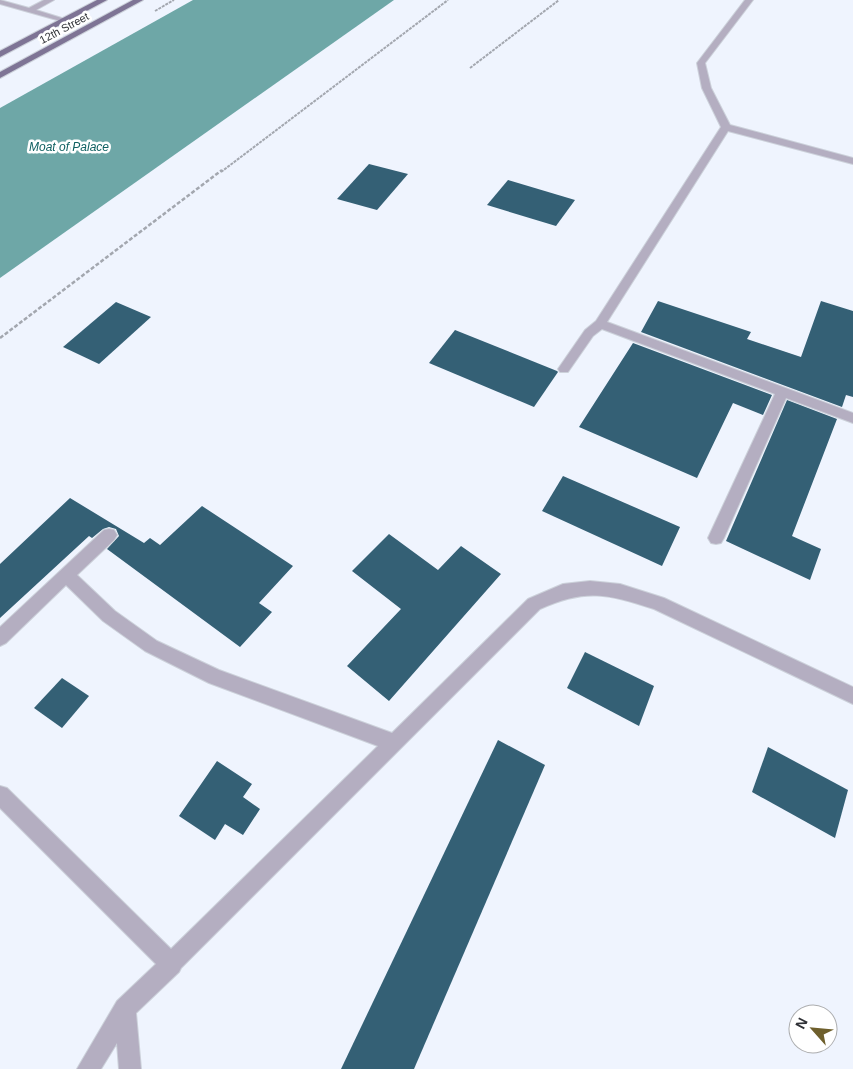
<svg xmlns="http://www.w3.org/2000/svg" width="853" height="1069" font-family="Arial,sans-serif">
<rect width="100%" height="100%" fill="#eff4fe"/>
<path fill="#6ea7a7" d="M193,0H394L0,278V108Z"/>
<g fill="#346075">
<path d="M369,164L408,174L377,210L337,199Z"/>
<path d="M508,180L575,200L556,226L487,205Z"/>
<path d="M658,301L751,332L747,339L801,357L821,301L853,311V397L846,395L842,407L641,332Z"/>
<path d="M116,302L151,317L99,364L63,347Z"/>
<path d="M455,330L557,371L558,372L534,407L429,363Z"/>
<path d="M633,343L772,395L763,415L733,403L697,478L579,427Z"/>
<path d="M787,400L837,419L792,536L821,549L810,580L726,541Z"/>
<path d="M563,476L680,527L662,566L542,511Z"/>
<path d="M70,498L144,543L150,538L160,545L202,506L293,566L259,603L272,612L240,647L107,549L119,536L116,529L109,527L103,529L92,538L89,536L0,618V564Z"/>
<path d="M389,534L438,570L461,546L501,574L389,701L347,666L401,609L352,571Z"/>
<path d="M585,652L654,686L639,726L567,688Z"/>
<path d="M62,678L89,696L62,728L34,708Z"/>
<path d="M498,740L545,765L414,1069H341Z"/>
<path d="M768,747L848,790L835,838L752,792Z"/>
<path d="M217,761L252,784L243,797L260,809L243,835L225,824L215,840L179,816Z"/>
</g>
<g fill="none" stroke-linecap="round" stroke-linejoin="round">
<defs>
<g id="minor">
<path d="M0,0L29,8L44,0H54L36,10L68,20L64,22L0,4Z"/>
<path d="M745,0H753L705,63L711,88L730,125L853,158V164L728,131L607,322L853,413V423L786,398L724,538L721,543L716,544L711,543L708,538L775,394L602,329L593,336L568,372H560L558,369L585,330L596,321L721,127L702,88L697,63Z"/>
<path d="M109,529L114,530L117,535L114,540L77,575L115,611L157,641L219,670L392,733L528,599L563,584L590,581L620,584L664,598L853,687V704L654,609C608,594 586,588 540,609L181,968L179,972L136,1013L141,1069H119L117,1043L101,1069H77L117,1001L156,964L0,808V786L7,788L171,949L378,746L209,683L145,651L103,621L66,585L6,643L0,646V627L104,530Z"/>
</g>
<g id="major">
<path d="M97,0H107L0,57V51Z"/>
<path d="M133,0H143L0,78V72Z"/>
</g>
</defs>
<use href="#minor" stroke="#ccd1da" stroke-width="2"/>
<use href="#major" stroke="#ccd1da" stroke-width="2"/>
<g stroke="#a3a7af" stroke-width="2" stroke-dasharray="3 1" stroke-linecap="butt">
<path d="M155,11L174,0"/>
<path d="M470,68L559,0"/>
<path d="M221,172L448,0"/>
</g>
<path stroke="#a3a7af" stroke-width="2.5" stroke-dasharray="4 2" stroke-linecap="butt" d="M0,338L222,170"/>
<use href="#minor" fill="#b4aec1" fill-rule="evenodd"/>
<use href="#major" fill="#7e7495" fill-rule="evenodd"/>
</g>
<g text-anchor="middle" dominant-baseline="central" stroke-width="5" stroke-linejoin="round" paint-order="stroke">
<g font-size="11" fill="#2f3136" stroke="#fff">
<text transform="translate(64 28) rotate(-28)">12th Street</text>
</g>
<g font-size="12" font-style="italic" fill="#106162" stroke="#fff">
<text x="69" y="147">Moat of Palace</text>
</g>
</g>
<g transform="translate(813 1029) rotate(297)"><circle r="24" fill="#ffffff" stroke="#acadaf"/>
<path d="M0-4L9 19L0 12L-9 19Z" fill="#6e5f2c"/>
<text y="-8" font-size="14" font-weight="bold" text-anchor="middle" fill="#2f3136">N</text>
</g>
</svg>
